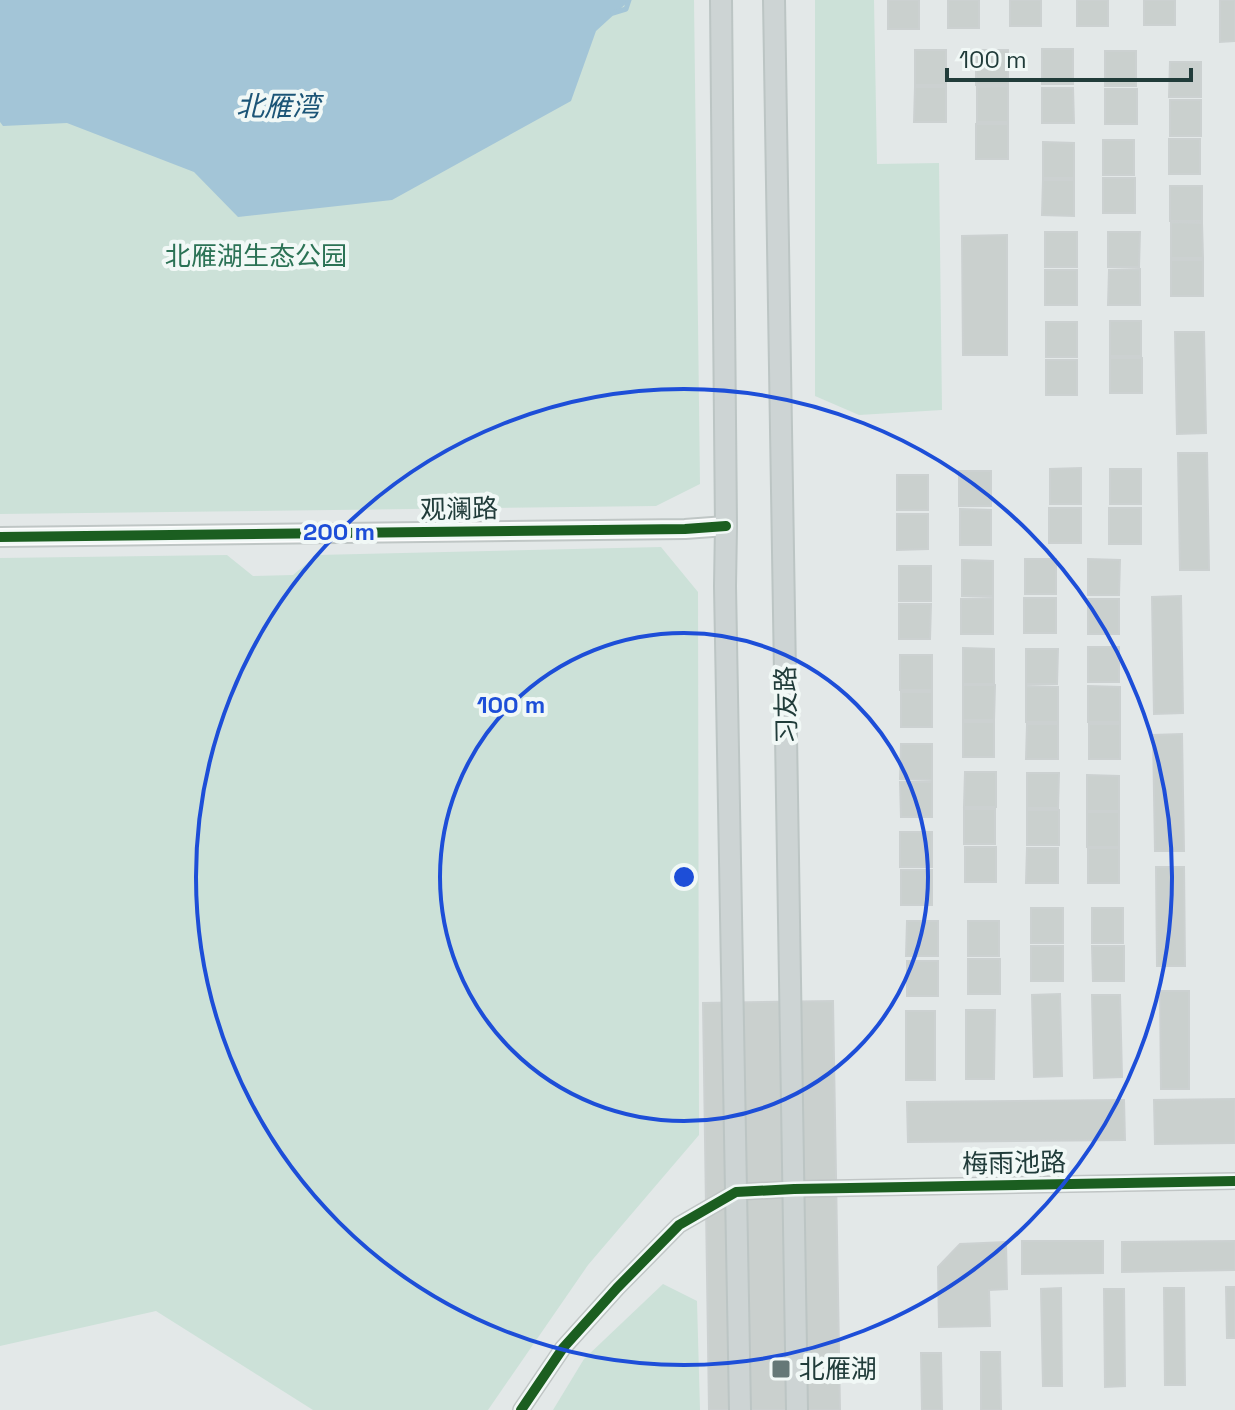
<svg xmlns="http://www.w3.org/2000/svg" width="1235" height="1410" font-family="'Space Grotesk','Noto Sans SC',sans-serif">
<rect width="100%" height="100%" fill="#e3e8e8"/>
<g fill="#cce1d8">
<path d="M0,0H694L700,484L656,506L0,514Z"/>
<path d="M815,0H874L877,164L939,163L942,410L859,415L815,396Z"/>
<path d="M661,547L698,592L699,1135L588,1265L488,1410H313L156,1311L0,1346V558L227,555L253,576L293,575L317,555Z"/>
<path d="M663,1284L697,1301L700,1410H553L584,1359Z"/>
</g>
<path fill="#a3c5d7" d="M0,0H630L596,31L571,101L392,200L238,217L194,172L67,123L3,126L0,122Z"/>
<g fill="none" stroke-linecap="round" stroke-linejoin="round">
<path stroke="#a3c5d7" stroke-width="5" d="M613,13L626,9L629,0"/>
</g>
<g fill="#cad0ce" stroke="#ccd1d1" stroke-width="2">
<rect x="888" y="0" width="31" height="29"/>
<rect x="948" y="0" width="31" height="28"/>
<rect x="1010" y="0" width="31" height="26"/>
<rect x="1077" y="0" width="31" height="26"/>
<rect x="1144" y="0" width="31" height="25"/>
<path d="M1220,0H1235V41L1220,42Z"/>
<rect x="1042" y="49" width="31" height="35"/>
<rect x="915" y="50" width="31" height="35"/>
<rect x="976" y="50" width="32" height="35"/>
<rect x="1105" y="51" width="31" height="35"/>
<path d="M1170,62H1201V97H1169Z"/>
<path d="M1008,86V122H977V87Z"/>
<path d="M915,87H946V122H914Z"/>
<path d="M1042,88H1073L1074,123H1042Z"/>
<rect x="1105" y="89" width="32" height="35"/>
<rect x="1170" y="100" width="31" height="36"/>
<rect x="976" y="124" width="32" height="35"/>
<rect x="1169" y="139" width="31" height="35"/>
<rect x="1103" y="140" width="31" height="35"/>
<path d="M1043,142L1074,143V178H1043Z"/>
<rect x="1103" y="178" width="32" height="35"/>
<path d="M1043,180H1074V216L1042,215Z"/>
<rect x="1170" y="186" width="32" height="35"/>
<path d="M1171,222L1202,223L1203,258H1171Z"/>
<rect x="1045" y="232" width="32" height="35"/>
<path d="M1108,232H1140L1139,267H1108Z"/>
<path d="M1007,235V355H963L962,236Z"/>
<rect x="1171" y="260" width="32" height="36"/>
<path d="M1140,269V305H1108L1109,270Z"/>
<rect x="1045" y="270" width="32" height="35"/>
<rect x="1110" y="321" width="31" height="35"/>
<rect x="1046" y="322" width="31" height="35"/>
<path d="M1175,332H1204L1206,433L1177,434Z"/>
<rect x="1110" y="358" width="32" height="35"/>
<rect x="1046" y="360" width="31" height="35"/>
<path d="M1178,453H1207L1209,570H1180Z"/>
<path d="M1081,468V504H1050V469Z"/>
<rect x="1110" y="469" width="31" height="35"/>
<rect x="959" y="471" width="32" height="35"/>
<rect x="897" y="475" width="31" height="35"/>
<rect x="1049" y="508" width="32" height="35"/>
<rect x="1109" y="508" width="32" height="36"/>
<path d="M960,509L991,510V545H960Z"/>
<path d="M897,514H928V549L897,550Z"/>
<rect x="1025" y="559" width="31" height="35"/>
<path d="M1088,559L1120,560L1119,595H1088Z"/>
<path d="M962,560L993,561V596H962Z"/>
<rect x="899" y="566" width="32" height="35"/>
<path d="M1181,596L1183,713L1154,714L1152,597Z"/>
<path d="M993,598V634H961V599Z"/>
<rect x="1024" y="598" width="32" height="35"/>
<rect x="1088" y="599" width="31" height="35"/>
<path d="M899,604H931L930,639H899Z"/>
<rect x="1088" y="647" width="31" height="35"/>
<path d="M963,648L994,649V684H963Z"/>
<path d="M1026,649H1058L1057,684H1026Z"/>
<rect x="900" y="655" width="32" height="35"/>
<path d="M963,685H995L994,720H963Z"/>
<path d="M1026,686L1058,687V722H1026Z"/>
<path d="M1088,686L1120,687V722H1088Z"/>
<rect x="901" y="692" width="31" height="35"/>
<rect x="963" y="722" width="31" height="35"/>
<path d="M1027,724H1058V759H1026Z"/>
<rect x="1089" y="724" width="31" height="35"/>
<path d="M1182,734L1184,851H1155L1153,735Z"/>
<path d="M901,744H932V780L900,779Z"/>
<path d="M965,772H996V807H964Z"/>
<path d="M1027,773H1059L1058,808H1027Z"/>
<path d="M1087,775L1119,776V811H1087Z"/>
<path d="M900,782H932V817H901Z"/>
<rect x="964" y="809" width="31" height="35"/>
<rect x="1027" y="810" width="32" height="35"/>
<rect x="1087" y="812" width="32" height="35"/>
<rect x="900" y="832" width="32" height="35"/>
<rect x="965" y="847" width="31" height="35"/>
<path d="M1027,848H1058V883H1026Z"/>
<rect x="1088" y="848" width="31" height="35"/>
<path d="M1156,867H1184L1185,966H1157Z"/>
<rect x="901" y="870" width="31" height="35"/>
<rect x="1031" y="908" width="32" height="35"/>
<rect x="1092" y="908" width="31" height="35"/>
<path d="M907,921H938V956H906Z"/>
<rect x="968" y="921" width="31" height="35"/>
<rect x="1031" y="946" width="32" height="35"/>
<path d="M1092,946H1124V981H1093Z"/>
<rect x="968" y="959" width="32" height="35"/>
<rect x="907" y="961" width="31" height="35"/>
<path d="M1160,991H1189V1089H1161Z"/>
<path d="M1060,994L1062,1076L1034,1077L1032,995Z"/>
<path d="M1092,995H1120L1122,1077L1094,1078Z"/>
<path d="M833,1001L840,1410H709L703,1003Z"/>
<path d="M966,1010H995L994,1079H966Z"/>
<rect x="906" y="1011" width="29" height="69"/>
<path d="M1235,1099V1143L1155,1144L1154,1100Z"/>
<path d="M1124,1100L1125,1140L908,1142L907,1102Z"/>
<path d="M1022,1241H1103V1273L1022,1274Z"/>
<path d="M1235,1241V1270L1122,1272V1242Z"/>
<path d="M1006,1242L1007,1289L989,1290L990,1326L939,1327L938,1267L960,1244Z"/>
<path d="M1226,1287H1235V1338H1227Z"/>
<path d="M1061,1288L1062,1386H1043L1041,1289Z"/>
<path d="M1164,1288H1184L1185,1385H1165Z"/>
<path d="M1104,1289H1124L1125,1386L1105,1387Z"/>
<path d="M981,1352H1000L1001,1410H981Z"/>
<path d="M921,1353H941L942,1410H922Z"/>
</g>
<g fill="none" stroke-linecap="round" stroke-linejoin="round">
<defs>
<path id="street" d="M521,1410L563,1348L617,1288L679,1225L736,1192L794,1189L1235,1181"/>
<path id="secondary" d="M0,537L685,529L726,526"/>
<g id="primary">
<path d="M721,0L726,526L725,586L740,1410"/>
<path d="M774,0L797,1410"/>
</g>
</defs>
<use href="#street" stroke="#c0c5c5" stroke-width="18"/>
<use href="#secondary" stroke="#bfc6c5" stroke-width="22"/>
<use href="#primary" stroke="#bcc5c4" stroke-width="24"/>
<use href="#street" stroke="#fbfcfc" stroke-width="14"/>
<use href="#secondary" stroke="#fbfcfc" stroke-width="18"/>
<use href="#primary" stroke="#cdd4d4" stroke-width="20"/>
<defs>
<g id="cycleway">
<path d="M0,537L685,529L726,526"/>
<path d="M521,1410L563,1348L617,1288L679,1225L736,1192L794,1189L1235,1181"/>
</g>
</defs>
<use href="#cycleway" stroke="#f1f8f6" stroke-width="15"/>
<use href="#cycleway" stroke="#1b5e20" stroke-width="10"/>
</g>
<g fill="none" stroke="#1d4ed8" stroke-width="4">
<circle cx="684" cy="877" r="244"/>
<circle cx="684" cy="877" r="488"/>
</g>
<rect fill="#657877" stroke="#f1f8f6" stroke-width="3" x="771" y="1359" width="20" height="20" rx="4"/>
<g text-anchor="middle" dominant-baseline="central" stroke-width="8" stroke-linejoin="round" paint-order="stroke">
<g font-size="26" fill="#2b7255" stroke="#f1f8f6">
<text x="256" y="256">北雁湖生态公园</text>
</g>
<g font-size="26" fill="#213c3a" stroke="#f1f8f6">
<text transform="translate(459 509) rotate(-1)">观澜路</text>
<text transform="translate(786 705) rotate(-91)">习友路</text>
<text transform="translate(1014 1163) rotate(-1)">梅雨池路</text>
</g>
<g font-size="26" fill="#213c3a" stroke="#f1f8f6" text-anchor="start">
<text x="799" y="1369">北雁湖</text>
</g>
<g font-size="28" font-style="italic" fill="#1c5577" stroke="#f1f8f6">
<text x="278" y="106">北雁湾</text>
</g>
</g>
<circle cx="684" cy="877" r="12" fill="#1d4ed8" stroke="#f1f8f6" stroke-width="4"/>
<g font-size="24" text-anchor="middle" font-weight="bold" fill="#1d4ed8" stroke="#f1f8f6" stroke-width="8" stroke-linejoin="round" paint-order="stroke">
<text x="339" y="540">200 m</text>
<text x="511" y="713">100 m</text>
</g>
<path d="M947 68v12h244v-12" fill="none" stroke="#213c3a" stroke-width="4"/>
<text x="959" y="68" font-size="24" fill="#213c3a" stroke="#f1f8f6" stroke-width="6" paint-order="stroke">100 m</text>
</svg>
